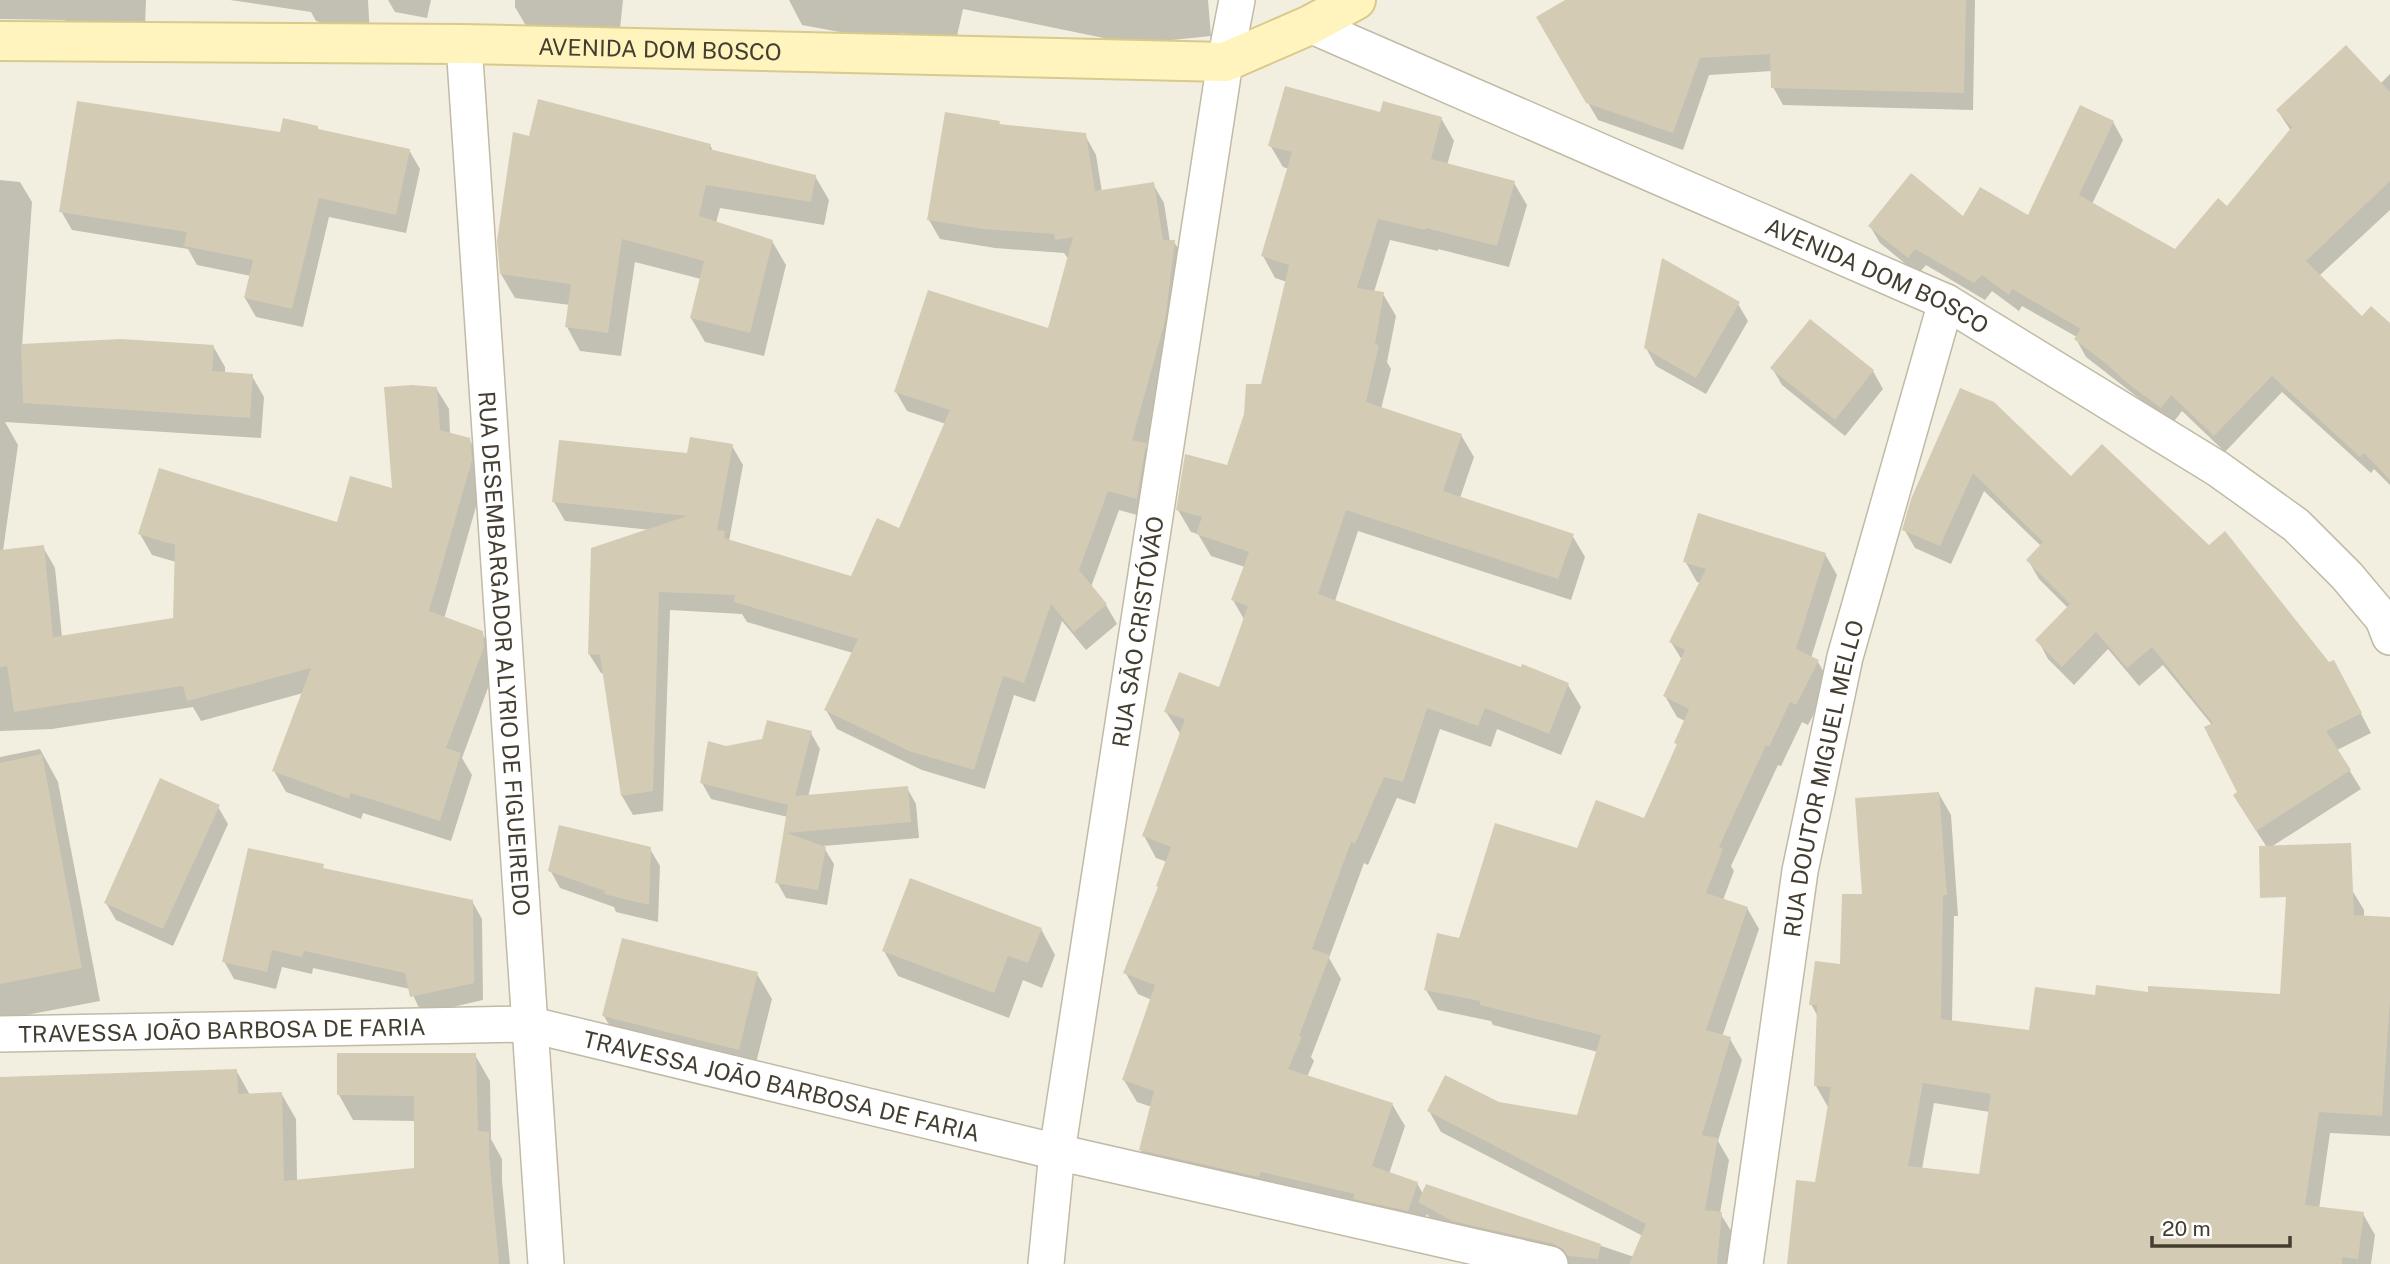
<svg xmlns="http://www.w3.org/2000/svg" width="2390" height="1264" font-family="'Public Sans',sans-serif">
<rect width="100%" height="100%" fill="#f3efe0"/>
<g fill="#0003" fill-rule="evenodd">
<path d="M0,0H146L145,29L68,26L65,20L0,19Z"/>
<path d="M230,0H368L370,36L316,21L311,12Z"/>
<path d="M388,0H431L427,18L395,12Z"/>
<path d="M515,0H623L619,38L529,31L515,7Z"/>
<path d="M789,0H1208L1211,36L1133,44L963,9L955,45L901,33L899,43L802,25Z"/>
<path d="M1573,0H1975L1973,110L1783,105L1773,87L1772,71L1709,75L1683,150L1598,120L1541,22Z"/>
<path d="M2390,74V210L2319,276L2362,319L2390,325V485L2374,469L2371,473L2282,392L2225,452L2182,411L2172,424L2086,357L2076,339L2077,337L2022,306L2019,311L1992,291L1985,300L1926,265L1918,274L1880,243L1870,226L1964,219L2029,217L2113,122L2123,140L2092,204L2176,251L2227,208L2291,131L2278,111L2380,84Z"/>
<path d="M1381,114L1441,118L1454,141L1447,165L1514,183L1527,205L1509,267L1438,249V251L1390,240L1374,292L1383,294L1396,316L1387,362L1391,369L1381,409L1461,435L1474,457L1460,498L1572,535L1585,557L1571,600L1358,531L1335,601L1568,685L1581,707L1561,755L1497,729L1491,747L1440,729L1415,804L1397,798L1368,865L1364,863L1329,958L1341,979L1311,1057L1314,1061L1307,1077L1392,1104L1405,1126L1389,1174L1417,1183L1423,1194L1426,1186L1634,1257L1643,1236L1441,1132L1429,1111L1499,1104L1579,1117L1598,1052L1493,1025L1491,1021L1438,1010L1426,990L1461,940L1578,851L1645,820L1678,747L1676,743L1685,721L1677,717L1665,696L1682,660L1671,642L1701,583L1697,582L1685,561L1825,554L1837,575L1811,658L1818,662L1830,683L1808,725L1802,722L1781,766L1778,765L1731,866L1734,871L1723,900L1747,908L1759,929L1722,1037L1730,1039L1742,1060L1718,1141L1729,1160L1720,1213L1733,1234L1730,1264H1565L1432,1223L1427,1214L1420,1232L1153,1172L1141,1150L1152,1107L1137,1102L1124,1080L1152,1000L1138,994L1125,972L1160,889L1167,862L1156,858L1144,836L1181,735L1166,712L1220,689L1245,621L1233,600L1245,567L1211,556L1198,534L1191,532L1178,510L1228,467L1262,386L1287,282L1275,278L1263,256L1289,169L1283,167L1270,145Z"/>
<path d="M999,123L1001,126L1085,135L1096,155L1102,192L1153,184L1164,203L1170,242H1174L1186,261L1175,341L1146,447L1156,465L1148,518L1119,510L1091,587L1106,605L1117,624L1086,650L1062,621L1035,702L1014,695L985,789L922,770L837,729L826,710L853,653L747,622L742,614L670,610L663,811L633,815L622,796L604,674L601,673L589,654L651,530L565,521L554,502L688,455L732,446L743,465L729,541L852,578L900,530L946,424L907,411L896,392L1049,331L1069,260L1064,253L995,248L940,239L929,220Z"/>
<path d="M317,127L319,131L409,150L420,169L406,233L329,217L303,327L256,317L245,298L251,276L197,265L188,249L72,230L61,211L281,134Z"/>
<path d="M530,138L710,145L713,151L815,176L829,200L824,225L720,208L716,223L772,241L786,265L764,356L705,342L691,318L701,279L635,262L621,356L580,351L567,327L570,305L515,298L501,274Z"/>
<path d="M0,180L20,182L32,202L22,346H213L225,367V374L252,376L264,397L261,438L5,422L18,445L3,551L43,547L55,568L62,637L175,620L176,562L152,555L140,534L338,524L394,491L436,388L449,409L450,434L469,439L481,461L483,482L444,619L482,633L494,654L495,669L462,758L472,775L451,841L363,813L361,819L286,792L274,771L303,693L201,721L193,707L52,729L0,731Z"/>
<path d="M1738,304L1748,321L1706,394L1656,366L1646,348Z"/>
<path d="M1811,321L1873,371L1883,389L1845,436L1782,385L1772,368Z"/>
<path d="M1961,390L2071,479L2344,681L2371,733L2337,750L2361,789L2268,849L2246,815L2240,793L2212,725L2163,665L2139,686L2108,649L2074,685L2048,659L2038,640L2068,608L2039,579L2028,560L2041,546L1984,491L1951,564L1915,548L1904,529Z"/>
<path d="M811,733L820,749L808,797L907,788L916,804L919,838L823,846L834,864L827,905L786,898L777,882L788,817L711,799L702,783L726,747Z"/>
<path d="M40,749L58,782L100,1001L0,1020V757Z"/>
<path d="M1939,794L1951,815L1958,916H1954L1952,1022L2031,1032L2096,997L2149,994L2282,996L2352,890L2364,910V917L2390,919V1136L2330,1133L2319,1209L2363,1214L2375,1235L2371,1264H1789L1817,1184L1828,1107L1816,1086L1818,1017L1811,1004L1842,966L1864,896ZM1934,1103L1990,1112L1980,1176L1922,1169Z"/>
<path d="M218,807L228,824L173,946L116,920L106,903Z"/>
<path d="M650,849L660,866L658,922L616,912L614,907L560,888L550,870Z"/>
<path d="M322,866L325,870L472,901L482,919L483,1000L422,1014L410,989L313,968L312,974L282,967L276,989L234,979L224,961Z"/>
<path d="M1041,929L1055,955L1042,988L1023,980L1009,1018L898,976L884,951Z"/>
<path d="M757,974L772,999L753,1075L619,1042L604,1016Z"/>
<path d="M475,1055L490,1081L491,1139L502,1159V1181L510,1264H0V1079L236,1070L250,1095L281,1093L296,1119L297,1181L415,1170L416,1121L353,1120L339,1095Z"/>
</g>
<g fill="#d4cbb5" fill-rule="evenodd">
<path d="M1565,0H1966L1964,93L1771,88L1770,54L1700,58L1673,133L1586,103L1536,17Z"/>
<path d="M2346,45L2390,92V181L2306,261L2362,316L2371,306L2390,323V480L2364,453L2360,457L2272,376L2214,436L2171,395L2161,408L2127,383L2108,365L2074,339L2081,329L2012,289L2009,295L1982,275L1974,283L1915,249L1908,258L1868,226L1911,173L1963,216L1980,187L2028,215L2080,105L2114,121L2079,195L2175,249L2218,198L2227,206L2292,127L2276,110Z"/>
<path d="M1285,86L1380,112L1383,101L1442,117L1431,159L1515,181L1497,246L1426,228L1425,230L1378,219L1357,288L1384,292L1375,344L1379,345L1366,402L1462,434L1443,491L1574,534L1558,579L1346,510L1318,594L1521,667L1522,664L1569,683L1549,734L1485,708L1478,726L1427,708L1403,782L1384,777L1355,844L1351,842L1312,949L1330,955L1299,1036L1302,1037L1288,1069L1393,1103L1372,1166L1418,1182L1408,1211L1353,1199L1355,1194L1261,1172L1259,1177L1139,1150L1154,1091L1122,1080L1155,985L1123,973L1158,887L1156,886L1171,847L1142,836L1185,719L1164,712L1179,672L1219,687L1248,606L1231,600L1249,552L1196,534L1202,517L1176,510L1185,454L1227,465L1244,414L1246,384H1261L1289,265L1261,256L1292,152L1268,146Z"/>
<path d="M538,99L711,144L709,149L816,175L811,202L706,185L699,216L773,240L750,333L690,318L704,261L622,239L608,333L565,327L571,284L500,274L497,241L513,132L529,136Z"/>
<path d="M77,101L280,132L283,118L318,126V129L410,149L396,215L319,198L292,309L244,298L253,260L184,246L187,232L59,212Z"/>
<path d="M945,112L1000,121L999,124L1086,133L1095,191L1154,182L1163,240H1175L1165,321L1132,440L1146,443L1137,499L1108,491L1079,570L1107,604L1074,632L1051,604L1024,683L1003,676L974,770L909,751L824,710L858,639L734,602L735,595L659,592L653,791L621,796L600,655L588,654L591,548L687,516L552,502L559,440L687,453L690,437L733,444L717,530L725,531L724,538L851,576L877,518L899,528L950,410L894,392L928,290L1048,328L1073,237L1055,240L1054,234L983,229L927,220Z"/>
<path d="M1662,258L1740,302L1696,378L1644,348Z"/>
<path d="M1810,319L1874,370L1835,420L1770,368Z"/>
<path d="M121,339L214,345L212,371L253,374L250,418L23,403L21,344Z"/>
<path d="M412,385L437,387L440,430L470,438L472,460L429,611L483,631L484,647L446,748L461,753L440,821L351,793L349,799L272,771L311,668L187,701L183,686L14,712L7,666L0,667V550L44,545L53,637L173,618L175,545L138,534L159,468L337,522L350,476L392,488L384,387Z"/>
<path d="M1960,388L1994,402L2071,476L2102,444L2209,545L2225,531L2329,662L2334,660L2362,713L2326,731L2351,770L2256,831L2233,795L2237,792L2204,727L2213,723L2152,647L2127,668L2096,632L2062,667L2035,640L2070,604L2026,560L2043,542L1973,473L1940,546L1902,530L1911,499Z"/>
<path d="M1698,513L1826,553L1796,649L1819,660L1796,705L1790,702L1769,747L1766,745L1719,847L1723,849L1706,893L1748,907L1706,1030L1731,1037L1702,1135L1718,1138L1705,1210L1722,1212L1717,1264H1629L1646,1224L1427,1111L1445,1075L1499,1102L1577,1115L1601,1035L1480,1005V1001L1424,990L1437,933L1459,938L1495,823L1577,848L1596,800L1644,818L1677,744L1674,743L1689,709L1663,696L1685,650L1669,642L1706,569L1683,562Z"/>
<path d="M767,720L812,731L795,796L908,786L911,822L787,833L826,847L818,890L775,883L788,805L700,783L708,741L726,746L762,739Z"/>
<path d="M42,754L82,968L0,984V763Z"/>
<path d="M160,778L220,805L163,929L104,903Z"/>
<path d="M1939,792L1947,895H1943L1941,1019L2029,1030L2035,987L2095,995L2096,985L2148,992V986L2280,994L2286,897L2260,898L2259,846L2351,843L2354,915L2390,917V1000L2382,1116L2319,1112L2305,1205L2364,1212L2358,1259L2342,1257V1264H1787L1796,1180L1815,1182L1831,1087L1814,1086L1817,1005H1809L1815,961L1840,964L1842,894H1862L1855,798ZM1923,1083L1991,1094L1979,1174L1908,1166Z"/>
<path d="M559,825L651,847L649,905L604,894L605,891L548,871Z"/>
<path d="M248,848L324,864L323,868L473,900L474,983L410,997L405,973L304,951L302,957L272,950L267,972L222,962Z"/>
<path d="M910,878L1042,928L1028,963L1008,956L994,993L882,951Z"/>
<path d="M622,938L758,972L739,1050L602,1016Z"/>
<path d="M337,1053H476L478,1131L489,1132V1155L499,1264H0V1077L237,1069L238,1094L282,1092L284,1181L414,1168V1096L337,1095Z"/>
<path d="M1426,1184L1601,1244L1598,1259L1568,1256L1563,1249L1554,1244L1452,1221L1418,1202Z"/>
</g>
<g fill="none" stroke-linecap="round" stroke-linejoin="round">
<defs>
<g id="street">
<path id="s1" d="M1310,25L1946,302L2218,469L2296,525L2347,576L2383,619L2390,637"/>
<path id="s2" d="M464,44L546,1264"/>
<path id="s3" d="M0,1034L528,1024L1057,1152L1550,1264"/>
<path id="s4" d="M1046,1264L1057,1152L1225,62L1237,0"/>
<path id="s5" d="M1745,1264L1800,871L1845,657L1946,302"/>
</g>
<g id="secondary">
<path id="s6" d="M0,41L464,44L1225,62L1310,25L1356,0"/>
</g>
</defs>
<use href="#street" stroke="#c1baa5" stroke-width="38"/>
<use href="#secondary" stroke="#d8ca8a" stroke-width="42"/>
<use href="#street" stroke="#fff" stroke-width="35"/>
<use href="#secondary" stroke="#fff4be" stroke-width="38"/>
</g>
<g text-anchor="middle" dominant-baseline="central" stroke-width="5" stroke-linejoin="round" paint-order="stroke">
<g font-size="23" fill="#443e31" stroke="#fff">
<text stroke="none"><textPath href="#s6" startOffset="660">AVENIDA DOM BOSCO</textPath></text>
<text stroke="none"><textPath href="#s1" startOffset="620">AVENIDA DOM BOSCO</textPath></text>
<text stroke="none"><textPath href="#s4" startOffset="639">RUA SÃO CRISTÓVÃO</textPath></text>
<text stroke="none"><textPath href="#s2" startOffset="611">RUA DESEMBARGADOR ALYRIO DE FIGUEIREDO</textPath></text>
<text stroke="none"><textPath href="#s5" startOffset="492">RUA DOUTOR MIGUEL MELLO</textPath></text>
<text stroke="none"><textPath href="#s3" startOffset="222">TRAVESSA JOÃO BARBOSA DE FARIA</textPath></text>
<text stroke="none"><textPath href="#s3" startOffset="789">TRAVESSA JOÃO BARBOSA DE FARIA</textPath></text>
</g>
</g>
<path d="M2152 1236v10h138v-10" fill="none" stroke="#443e31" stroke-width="3.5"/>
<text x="2162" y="1236" font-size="21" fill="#443e31" stroke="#ffffff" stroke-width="5" paint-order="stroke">20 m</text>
</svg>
